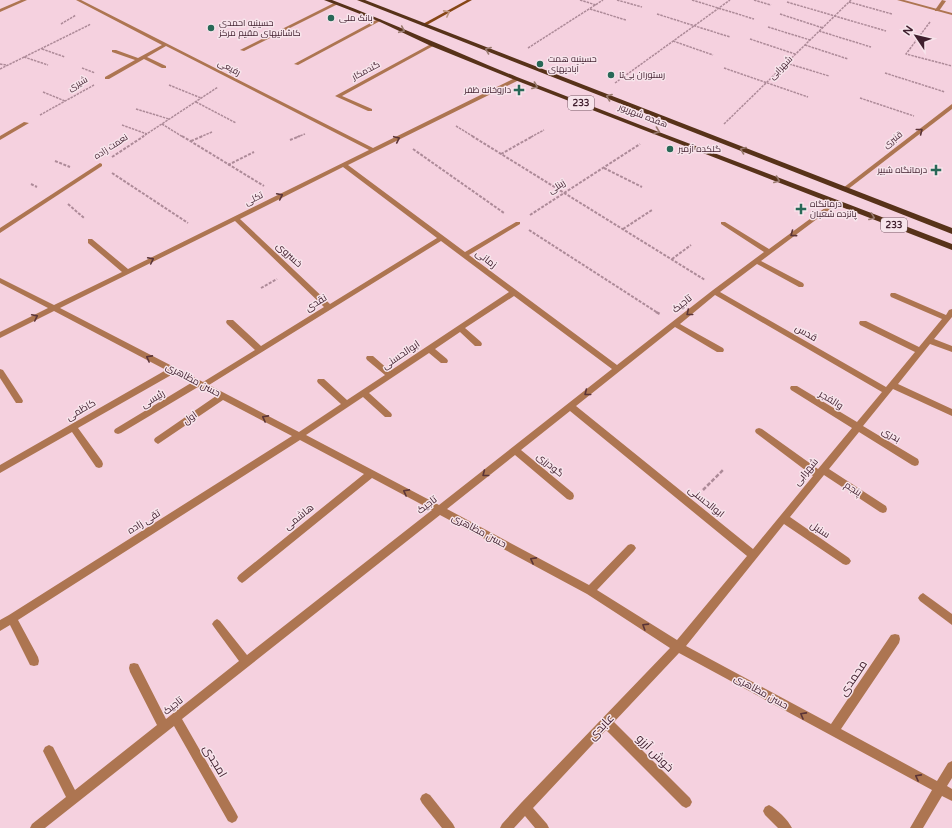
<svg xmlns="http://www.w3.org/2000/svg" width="952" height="828" font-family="'Varela Round',Cairo,sans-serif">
<rect width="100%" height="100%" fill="#f5d1df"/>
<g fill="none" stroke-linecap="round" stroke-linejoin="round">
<g stroke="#ad8a98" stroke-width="1.5" stroke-dasharray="2.5 1" stroke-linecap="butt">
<path d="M580,0L596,5"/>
<path d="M617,0L642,7"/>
<path d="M692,0L754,19"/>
<path d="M754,0L771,5"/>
<path d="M787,2L886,31"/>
<path d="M849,2L892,14"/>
<path d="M590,9L626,20"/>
<path d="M657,14L730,37"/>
<path d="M780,14L823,28"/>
<path d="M930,22L906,54L952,66"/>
<path d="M61,24L76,15"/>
<path d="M768,27L810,40"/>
<path d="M819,31L871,47"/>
<path d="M750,39L795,54"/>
<path d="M673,41L713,55"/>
<path d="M805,45L848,59"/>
<path d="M528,48L603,0"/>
<path d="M42,49L65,57"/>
<path d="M24,57L48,65"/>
<path d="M786,63L829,76"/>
<path d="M0,64L6,65"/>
<path d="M82,68L95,73"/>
<path d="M724,68L808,97"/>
<path d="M0,69L91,24"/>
<path d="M885,73L945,92"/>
<path d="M615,83L730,0"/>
<path d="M169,85L201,98"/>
<path d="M43,92L65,101"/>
<path d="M860,98L914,116"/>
<path d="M196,102L236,123"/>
<path d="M136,109L169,119"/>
<path d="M40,115L94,85"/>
<path d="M162,124L183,137"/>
<path d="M724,124L851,0"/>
<path d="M122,125L147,134"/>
<path d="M456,126L474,137"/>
<path d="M142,137L218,87"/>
<path d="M200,137L212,132"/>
<path d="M297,137L305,134"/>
<path d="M531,137L544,130"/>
</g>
<g stroke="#ad8a98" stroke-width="2" stroke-dasharray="3 1.5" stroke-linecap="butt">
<path d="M182,136L264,186"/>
<path d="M472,136L705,280"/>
<path d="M290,140L300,136"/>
<path d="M191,141L203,136"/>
<path d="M413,149L504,213"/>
<path d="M501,154L533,136"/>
<path d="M112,157L144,136"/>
<path d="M55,161L70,167"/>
<path d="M228,165L254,152"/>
<path d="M604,168L642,187"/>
<path d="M112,173L188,223"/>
<path d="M31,184L37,187"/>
<path d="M68,204L84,218"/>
<path d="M530,215L640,144"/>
<path d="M623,229L652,210"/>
<path d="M529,230L658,313"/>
<path d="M672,259L691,245"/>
<path d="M261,288L277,279"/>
</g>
<g stroke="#ad8a98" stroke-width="2.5" stroke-dasharray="4 2" stroke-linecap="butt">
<path d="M656,312L660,314"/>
<path d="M703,490L723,470"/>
</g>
<path fill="#ad7551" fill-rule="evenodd" d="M942,0L946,1L939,11H935V10Z"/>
<g fill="#ad7551" fill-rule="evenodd">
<path d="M21,0H27L0,12V9Z"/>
<path d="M76,0H81L373,148L515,78H519V80L348,165L465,252L516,222H520V224L469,255L617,365L713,290L764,252L721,224V222H725L769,249L833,202H837V204L761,261L803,283L804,285L803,287H799L757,264L720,292L886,387L915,352L860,325L859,323L860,321H866L919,347L942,319L891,297L890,295L891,293H895L946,315L949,310L952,309V317L934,339L952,346V352L930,344L898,384L952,409V416L893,389L863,426L918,459L919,462L918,465L915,466L912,465L859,432L829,469L886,506L887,509L886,512L883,513L880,512L824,475L790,517L849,558L851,561L849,564L846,565L843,564L784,524L686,646L831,724L891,635L895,634L899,635L900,639L899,643L841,729L937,781L948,763L952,761V778L947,786L952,789V801L942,796L923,828H910L932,790L679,653L614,722L690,798L692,802L690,806L686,808L682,806L606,730L533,808L547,824L549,828H535L525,816L514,828H500L502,824L521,803L670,648L587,594L440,515L182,719L236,813L238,817L236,821L232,823L228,821L174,726L45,828H30L32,824L66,797L43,751L45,747L49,745L53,747L75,790L157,725L130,672L129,668L130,664L134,663L138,664L166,719L239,661L214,627L212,624L214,621L217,619L220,621L247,655L432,510L372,478L245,581L242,583L239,581L237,578L239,575L364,474L300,440L18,620L38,657L39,661L38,665L34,666L30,665L10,625L0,631V620L9,615L292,436L223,400L161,442L158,444L155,442L154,440L155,438L216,396L198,387L121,433L118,434L115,433L114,431L115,429L191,383L173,374L78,428L102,461L103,464L102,467L99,468L96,467L72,432L0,473V465L166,370L54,311L0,338V332L48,308L0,283V278L54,305L122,272L88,243V239H92L128,269L369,150L166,46L147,57L166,66V68H162L144,59L109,79H105V77L135,60L112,52V50H116L138,58L162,45ZM343,167L437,238L330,304L240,219ZM235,221L324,307L261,346L233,320H227L226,322L227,324L255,350L203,382L60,308ZM441,241L509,292L390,371L373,356H367L366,358L367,360L385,375L347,400L324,379H318L317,381L318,383L341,404L299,432L209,385ZM715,295L882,392L857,422L797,386H791L790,388L791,390L852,428L818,469L762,429L759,428L756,429L755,431L756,433L813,476L753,549L576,406L675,327L717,352H723L724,350L723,348L680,324ZM514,296L612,369L439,505L306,435L363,397L385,417H391L392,415L391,413L369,393L429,353L441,363H447L448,361L447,359L435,349L460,332L475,346H481L482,344L481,342L465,328ZM570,411L747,556L677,640L597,590L634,551L636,548L634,545L631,544L628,545L589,585L447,509L515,455L567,499L570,500L573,499L574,496L573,493L521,450Z"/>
<path d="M897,0H904L952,13V15Z"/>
<path d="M334,3L338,4L244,51L240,50Z"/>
<path d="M378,19L382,20L298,65L294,64Z"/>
<path d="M431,44L435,45L342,96L372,109V111H368L335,96Z"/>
<path d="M952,104V109L847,190H843V188Z"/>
<path d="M24,122L29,123L0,140V136Z"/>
<path d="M100,163L102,164V166L0,233V228Z"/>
<path d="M0,369L3,370L22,399L23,401L22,403H16L0,378Z"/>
<path d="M923,593L952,614V625L920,601L918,598L920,595Z"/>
<path d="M426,793L430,795L453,824L455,828H442L422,803L420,799L422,795Z"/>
<path d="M769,805C777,809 788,820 792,828H778L765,815L763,811L765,807Z"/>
</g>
<path fill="#864616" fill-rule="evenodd" d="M467,0H472L425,26L421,25Z"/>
<g fill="#573219" fill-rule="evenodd">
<path d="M324,0H332C395,24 455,52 517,77C662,134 807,188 952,244V250L515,80L431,46L378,21Z"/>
<path d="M357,0H365L952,228V234Z"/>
</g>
</g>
<defs><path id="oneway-chevron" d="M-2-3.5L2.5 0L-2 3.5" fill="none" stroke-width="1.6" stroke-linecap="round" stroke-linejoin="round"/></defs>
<use stroke="#be9580" href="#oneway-chevron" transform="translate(447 13) rotate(-28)"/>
<g stroke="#97796d">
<use href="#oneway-chevron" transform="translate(402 30) rotate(25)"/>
<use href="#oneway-chevron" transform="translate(488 50) rotate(-159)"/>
<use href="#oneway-chevron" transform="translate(535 86) rotate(21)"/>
<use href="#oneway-chevron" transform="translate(609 97) rotate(-159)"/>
<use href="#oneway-chevron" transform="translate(657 131) rotate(21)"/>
<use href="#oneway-chevron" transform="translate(743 150) rotate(-159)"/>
<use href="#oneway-chevron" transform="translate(777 180) rotate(22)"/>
<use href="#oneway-chevron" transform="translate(872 217) rotate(21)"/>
</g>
<g stroke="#5b3437">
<use href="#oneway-chevron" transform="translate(920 131) rotate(-38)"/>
<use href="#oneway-chevron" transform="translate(397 139) rotate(-25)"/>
<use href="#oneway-chevron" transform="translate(280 196) rotate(-26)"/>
<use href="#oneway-chevron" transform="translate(793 234) rotate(144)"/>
<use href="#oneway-chevron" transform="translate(151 260) rotate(-26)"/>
<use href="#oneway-chevron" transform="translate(689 313) rotate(141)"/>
<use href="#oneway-chevron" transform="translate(35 317) rotate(-26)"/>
<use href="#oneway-chevron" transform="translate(149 358) rotate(-152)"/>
<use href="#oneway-chevron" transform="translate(587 393) rotate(142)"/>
<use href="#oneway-chevron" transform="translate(265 418) rotate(-152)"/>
<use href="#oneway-chevron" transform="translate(485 474) rotate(142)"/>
<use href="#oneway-chevron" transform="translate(406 492) rotate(-152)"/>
<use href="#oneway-chevron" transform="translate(533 560) rotate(-152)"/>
<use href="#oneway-chevron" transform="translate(645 626) rotate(-148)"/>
<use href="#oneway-chevron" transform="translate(803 715) rotate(-151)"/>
<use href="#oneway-chevron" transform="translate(918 777) rotate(-152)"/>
</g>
<g fill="#286857" stroke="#f7e4eb" stroke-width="1.5">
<circle cx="331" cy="18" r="4"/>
<circle cx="211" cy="28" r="4"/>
<circle cx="540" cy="64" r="4"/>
<circle cx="611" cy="75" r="4"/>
<path d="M517 84h4v4h4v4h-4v4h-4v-4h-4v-4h4z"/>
<circle cx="670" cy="149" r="4"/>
<path d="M934 164h4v4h4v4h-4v4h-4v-4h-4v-4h4z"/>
<path d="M799 203h4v4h4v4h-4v4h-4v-4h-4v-4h4z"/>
</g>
<g text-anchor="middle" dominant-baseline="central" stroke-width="3" stroke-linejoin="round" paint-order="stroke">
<g font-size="9" fill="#401f2e" stroke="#f7e4eb" text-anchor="start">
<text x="339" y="18">بانک ملی</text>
<text x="219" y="23">حسینیه احمدی<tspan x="219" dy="10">کاشانیهای مقیم مرکز</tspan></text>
<text x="548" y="59">حسینیه همت<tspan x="548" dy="10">آبادیهای</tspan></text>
<text x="619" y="75">رستوران بی‌تا</text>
<text x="511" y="90" text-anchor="end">داروخانه ظفر</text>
<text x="678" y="149">گلكده آزمير</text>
<text x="927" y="170" text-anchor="end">درمانگاه شبیر</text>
<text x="810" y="204">درمانگاه<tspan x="810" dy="10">پانزده شعبان</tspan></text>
</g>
<g font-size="9" fill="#401f2e" stroke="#f7e4eb">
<text transform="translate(229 68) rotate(27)">رفیعی</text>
<text transform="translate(781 68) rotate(-46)">شهرابی</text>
<text transform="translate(366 71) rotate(-28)">گندمکار</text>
<text transform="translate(78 84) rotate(-29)">شیری</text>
<text transform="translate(643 116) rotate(21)">هفده شهریور</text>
<text transform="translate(893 140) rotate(-38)">قنبری</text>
<text transform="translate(111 147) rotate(-33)">نعمت زاده</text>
<text transform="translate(557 187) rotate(-33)">زینلی</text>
<text transform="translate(254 199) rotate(-26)">تکلی</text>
</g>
<g fill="#f7e4eb" stroke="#775a67" stroke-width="1">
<rect x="568" y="96" width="26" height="14" rx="3"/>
<rect x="881" y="218" width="26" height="14" rx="3"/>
</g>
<g font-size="9" font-weight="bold" fill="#401f2e">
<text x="581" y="103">233</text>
<text x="894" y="225">233</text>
</g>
<g font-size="10" fill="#401f2e" stroke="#f7e4eb">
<text transform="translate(289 255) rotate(43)">خسروی</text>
<text transform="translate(486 259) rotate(37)">زمانی</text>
<text transform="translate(316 303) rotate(-32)">نقدی</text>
<text transform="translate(682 304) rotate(-39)">تاجیک</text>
<text transform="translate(806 333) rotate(30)">قدس</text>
<text transform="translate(401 355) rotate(-34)">ابوالحسنی</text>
<text transform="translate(193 380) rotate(28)">حسن مظاهری</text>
<text transform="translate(153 399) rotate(-31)">رئیسی</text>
<text transform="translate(831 400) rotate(32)">والفجر</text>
<text transform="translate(81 410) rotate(-30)">کاظمی</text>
<text transform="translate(190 418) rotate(-35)">اول</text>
<text transform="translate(891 435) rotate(30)">بدری</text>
<text transform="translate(550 465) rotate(40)">گودرزی</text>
<text transform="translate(806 472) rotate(-50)">شهرابی</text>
<text transform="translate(853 489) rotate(33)">پنجم</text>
<text transform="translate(706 502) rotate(39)">ابوالحسنی</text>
<text transform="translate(427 505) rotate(-38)">تاجیک</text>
<text transform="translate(299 517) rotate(-39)">هاشمی</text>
<text transform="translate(144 522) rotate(-32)">تقی زاده</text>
<text transform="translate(820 530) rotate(34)">سنبل</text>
<text transform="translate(479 531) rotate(28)">حسن مظاهری</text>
<text transform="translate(761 692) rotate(29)">حسن مظاهری</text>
<text transform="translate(173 706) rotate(-39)">تاجیک</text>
</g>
<g font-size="12" fill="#401f2e" stroke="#f7e4eb">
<text transform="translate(853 678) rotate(-56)">محمدی</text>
<text transform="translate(601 727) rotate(-46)">عابدی</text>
<text transform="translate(655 753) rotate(45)">خوش آرزو</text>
<text transform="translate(215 761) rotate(60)">امجدی</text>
</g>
</g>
<g transform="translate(916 36) rotate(305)" stroke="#f7e4eb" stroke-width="3" paint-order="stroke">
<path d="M0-3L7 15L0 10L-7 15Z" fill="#401f2e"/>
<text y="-6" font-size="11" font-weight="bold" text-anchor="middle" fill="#401f2e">N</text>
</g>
</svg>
